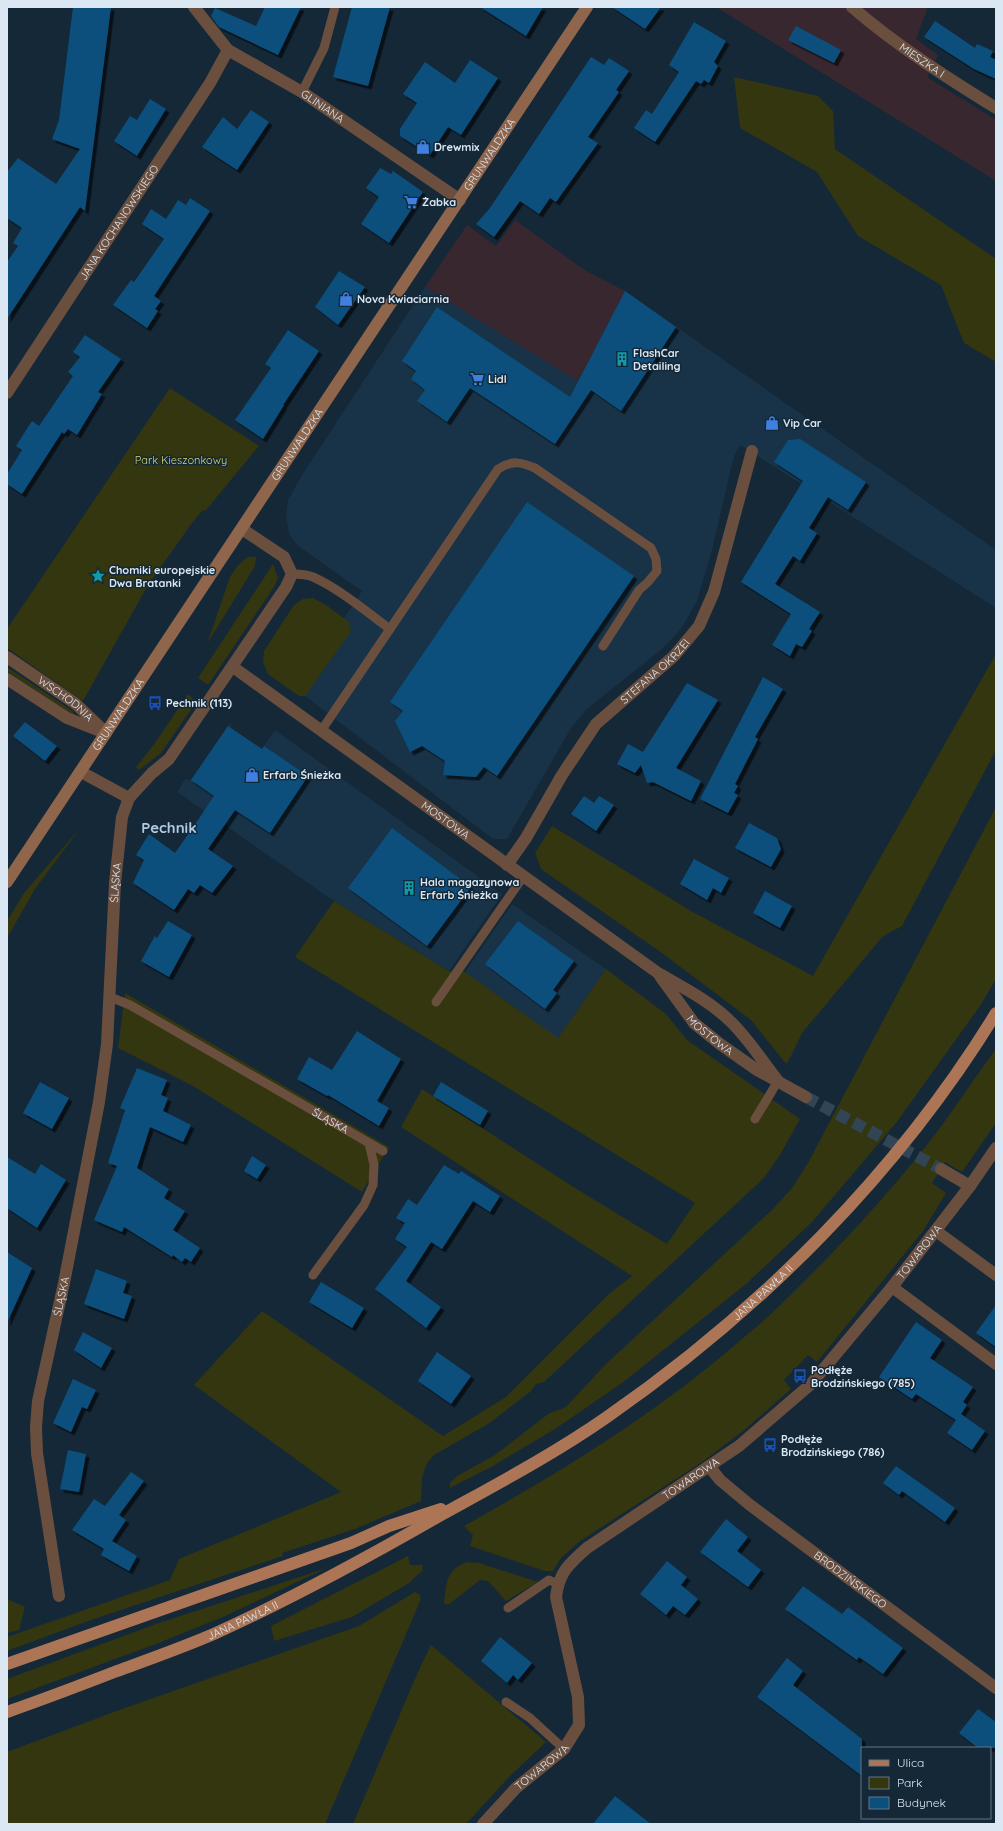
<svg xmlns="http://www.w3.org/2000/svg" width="1003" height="1831" font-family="Quicksand,sans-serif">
<defs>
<filter id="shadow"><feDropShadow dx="3.5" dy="3.5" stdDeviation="0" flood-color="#0009"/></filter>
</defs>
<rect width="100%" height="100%" fill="#142838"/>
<g fill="#183247">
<path d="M425,287L578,381L625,291L996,550V608L740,445L734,456L712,550L697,601L681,629L662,649L588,708L571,728L507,839H493L297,690L362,591L298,546L289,534L286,517L288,500L302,475Z"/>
<path d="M230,723L232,725L230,728L262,749L275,730L502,894L449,971L334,901L177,792L185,779L191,780Z"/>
<path d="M512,904L606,969L558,1039L465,972Z"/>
</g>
<g fill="#392730">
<path d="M716,7H928L916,39L938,55L927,77L996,120V181Z"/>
<path d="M515,220L586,271L625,291L578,381L425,287L467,225L496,246Z"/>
</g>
<g fill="#343610">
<path d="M734,77L818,96L833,111L835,149L996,259V362L964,343L941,285L858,236L817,172L740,128Z"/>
<path d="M170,388L259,446L206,510L202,511L192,523L148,585L83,701L7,648V629Z"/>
<path d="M248,557H256L255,566L207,644L230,577L238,565Z"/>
<path d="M273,564L278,578L274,587L208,685L198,678Z"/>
<path d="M313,598L326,605L349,622L351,631L305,696H299L268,674L263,662L264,651L294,605L303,599Z"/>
<path d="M996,654V750L902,926L883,936L802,1033L791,1056L786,1064L751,1020L662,953L541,869L535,853L552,826L691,911L813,976Z"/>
<path d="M7,667L74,712L73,715L7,671Z"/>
<path d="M188,694L196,702L161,753L139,770L136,767L155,743Z"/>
<path d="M996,807V979L980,1006L896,1123L812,1222L746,1284L622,1383L555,1429L493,1466L450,1488V1483L457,1476L495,1455L548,1414L566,1407L606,1364L773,1209L792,1188L808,1163Z"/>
<path d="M81,827L35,889L7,938V921L24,893Z"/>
<path d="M334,901L449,971L465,972L558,1038L606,969L666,1014L687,1040L800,1119L780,1155L764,1178L544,1382L536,1384L530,1392L488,1424L434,1455L426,1465L422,1478L421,1501L355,1529L282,1553L283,1556L91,1620L7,1651V1637L170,1580L179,1559L341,1492L194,1385L262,1311L443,1436L506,1397L610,1293L632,1276L401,1127L422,1089L575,1188L667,1244L695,1203L295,957Z"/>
<path d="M125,993L389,1147L362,1192L193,1086L118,1048Z"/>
<path d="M996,1049V1123L962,1172L945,1162L932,1183L946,1193L923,1231L817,1362L808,1355L784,1380L791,1389L743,1431L702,1462L580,1541L561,1558L553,1571H545L470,1546L473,1535L464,1526C559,1473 652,1416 735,1345C749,1333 763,1322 776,1309C829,1258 880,1204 926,1146C951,1115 972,1081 996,1049Z"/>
<path d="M408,1556L410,1565H422L423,1570L409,1583L352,1617L274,1641L271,1626Z"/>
<path d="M467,1562L479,1563L538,1582L506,1601L488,1581L480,1580L448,1605L444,1603C447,1582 445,1571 467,1562Z"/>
<path d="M327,1568L225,1616L161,1642L7,1699V1679L156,1624Z"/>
<path d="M415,1592L419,1594L421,1599L325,1824H7V1752L122,1709L359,1626Z"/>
<path d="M7,1599L25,1607L19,1630L7,1633Z"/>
<path d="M431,1645L546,1742L509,1777L466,1824H353L418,1672Z"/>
</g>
<g fill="#0b4f7c" filter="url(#shadow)">
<path d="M73,7H111L85,211L80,207L7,319V262L18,246L13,243L22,228L7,218V172L18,158L56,184L80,149L52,139L59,120Z"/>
<path d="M265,7H301L278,55L219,27L211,16L215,8L256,26Z"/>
<path d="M352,7H390L368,86L333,77Z"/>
<path d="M480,7H543L526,36Z"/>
<path d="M612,7H661L645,29Z"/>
<path d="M935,21L975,48L977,44L993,51L990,57L996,60V79L974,69L924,37Z"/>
<path d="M694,22L726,41L714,62L718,66L709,83L704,80L701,84L696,81L655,142L634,128L646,110L652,114L679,72L669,65Z"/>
<path d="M796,26L841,50L834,63L788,40Z"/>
<path d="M591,57L604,65L609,58L629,71L616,90L619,92L588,137L598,143L556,202L550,198L539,214L520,201L494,237L476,224L490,208Z"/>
<path d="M470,60L498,78L461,135L448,127L430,155L400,136V129L417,103L403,94L425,62L455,83Z"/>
<path d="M150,99L166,109L137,156L114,141L130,116L137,120Z"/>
<path d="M251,110L269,122L237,170L202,147L223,117L237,129Z"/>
<path d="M380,168L391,174L393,171L423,192L389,243L361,224L379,197L366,188Z"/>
<path d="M190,198L210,211L154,296L161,301L155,309L158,311L147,328L113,305L131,280L134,282L164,239L142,224L151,209L166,219L178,200L186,205Z"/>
<path d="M339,271L365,287L338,325L315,307Z"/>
<path d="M625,291L676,327L621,411L591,390L555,444L470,388L447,422L417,401L425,390L411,379L416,371L402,361L437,307L570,397Z"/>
<path d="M288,330L319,351L283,405H284L263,439L235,420L271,368L265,364Z"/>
<path d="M85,335L121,359L98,392L102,394L77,435L68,429L64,434L62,432L22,494L7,484V474L22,450L16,446L32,421L39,426L73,376L68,372L80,357L73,352Z"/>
<path d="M800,439L866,482L848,510L828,497L809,528L817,533L800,561L793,556L775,584L820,612L809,629L812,631L802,647L796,644L790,656L772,645L791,614L741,582L803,481L774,462L788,440Z"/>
<path d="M527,502L634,576L497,776L484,767L476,777L443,775L445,761L422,746L410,752L395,721L403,711L390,702Z"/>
<path d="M763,677L783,689L755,737L758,739L735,784L738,786L734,793L738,795L728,813L700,799Z"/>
<path d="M687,683L718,700L676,768L701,781L691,801L653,782L647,783L641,765L635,773L617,764L628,744L643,752Z"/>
<path d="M25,722L57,746L45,761L13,736Z"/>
<path d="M228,726L262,749L264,746L308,776L270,833L235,810L208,849L233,866L212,893L200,885L194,893L188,889L174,910L133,883L144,860L136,855L149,834L175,853L198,820L214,796L191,780Z"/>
<path d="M584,796L594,803L599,796L614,805L596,831L571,814Z"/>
<path d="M749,823L777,838L781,849L771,867L735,848Z"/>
<path d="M392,828L471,887L427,946L348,888Z"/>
<path d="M694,859L729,878L721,893L713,888L707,900L680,884Z"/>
<path d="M765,891L792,906L780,928L753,913Z"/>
<path d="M168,921L192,935L169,977L141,961L155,936L157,938Z"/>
<path d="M518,921L574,961L553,990L557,993L545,1009L485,964Z"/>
<path d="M357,1031L401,1059L377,1101L389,1108L379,1126L328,1095L327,1096L297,1079L309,1057L332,1070Z"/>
<path d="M137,1068L167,1080L161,1095L168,1098L163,1111L191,1125L183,1142L150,1127L137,1168L169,1189L164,1198L185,1211L173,1230L200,1248L191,1262L185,1258L182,1262L173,1255L172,1257L124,1227L122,1232L94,1220L117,1166L108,1163L125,1110L120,1108Z"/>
<path d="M40,1082L69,1098L52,1129L23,1113Z"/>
<path d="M441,1082L488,1111L480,1125L433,1096Z"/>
<path d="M252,1156L266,1165L257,1179L244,1171Z"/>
<path d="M7,1157L35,1174L41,1164L66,1180L37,1228L7,1208Z"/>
<path d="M444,1165L459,1174L461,1171L500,1196L490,1212L473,1201L442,1249L431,1242L406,1281L441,1307L426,1328L375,1289L407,1247L395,1239L405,1223L396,1218L408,1199L417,1205Z"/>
<path d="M7,1252L32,1268L7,1323Z"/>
<path d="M96,1269L127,1281L123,1293L132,1296L124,1319L84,1304Z"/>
<path d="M321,1282L364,1308L352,1328L309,1302Z"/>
<path d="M996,1305V1347L976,1333Z"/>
<path d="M916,1322L942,1340L930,1358L973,1387L963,1402L967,1405L961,1414L985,1431L972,1450L947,1433L956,1420L916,1394L912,1399L879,1377Z"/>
<path d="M83,1332L112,1348L101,1368L74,1350Z"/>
<path d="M437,1352L471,1376L451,1404L418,1381Z"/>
<path d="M73,1379L96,1390L87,1409L82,1407L71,1432L53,1423Z"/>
<path d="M68,1450L86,1454L79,1492L60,1489Z"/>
<path d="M896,1466L955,1508L945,1522L902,1491L899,1495L883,1483Z"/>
<path d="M131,1472L144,1481L119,1515L126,1520L112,1541L137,1556L129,1571L101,1555L104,1549L72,1530L94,1499L105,1506Z"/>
<path d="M726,1519L748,1537L737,1551L761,1570L748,1587L700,1552Z"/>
<path d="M667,1561L687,1577L681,1585L698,1599L685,1615L673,1606L666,1615L640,1594Z"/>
<path d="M803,1586L842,1614L848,1607L903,1648L883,1674L859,1657L857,1660L785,1609Z"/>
<path d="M500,1637L532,1663L518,1680L513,1675L507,1683L481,1661Z"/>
<path d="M787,1658L803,1671L793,1685L862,1739V1776L757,1697Z"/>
<path d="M978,1709L996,1722V1748H978L959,1733Z"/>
<path d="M615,1796L651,1824H593Z"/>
</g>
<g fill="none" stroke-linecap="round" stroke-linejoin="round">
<path stroke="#324554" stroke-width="12" stroke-dasharray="12 6" stroke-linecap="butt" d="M806,1097L941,1169"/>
<g stroke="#6a4f3f" stroke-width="9">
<path d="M302,92L324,48L335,7"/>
<path d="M292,574C299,574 306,574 313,577C338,588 367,612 390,629L321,731"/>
<path d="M390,629L498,469C512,460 521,462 535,468L651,548L656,559L657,571L648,582L639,590L603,646"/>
<path id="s1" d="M110,997L130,1005L383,1151"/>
<path d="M436,1002L523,877"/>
<path d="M755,1119L778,1081"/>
<path d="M313,1275L364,1205L373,1185L374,1165L369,1143"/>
<path d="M508,1608L549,1580L558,1584"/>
<path d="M506,1702L530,1718L564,1749"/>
</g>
<g stroke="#6a4f3f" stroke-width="12">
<path id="s2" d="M194,7L228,50L302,92L460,200"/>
<path id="s3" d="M852,7C897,46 946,77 996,108"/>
<path id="s4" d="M7,393L210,83L228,50"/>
<path id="s5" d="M7,657L76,704L106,733"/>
<path id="s6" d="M233,667L658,973C682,987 710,1001 730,1021C749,1039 762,1061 778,1081"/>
<path d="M7,679L67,718L105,733"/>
<path d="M81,772L129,798"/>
<path id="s7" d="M507,865L526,838L562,775L596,724L674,656L699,626L714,592L752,451"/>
<path id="s8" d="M660,976L694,1023L720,1044L757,1070L806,1097"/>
<path d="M941,1169L970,1186"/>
<path d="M936,1231L996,1275"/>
<path d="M892,1287L996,1364"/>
<path id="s9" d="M709,1466L720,1480L750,1505L996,1688"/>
<path id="s10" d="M59,1596L37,1453L36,1427L38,1401L64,1283L99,1102L107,1044L115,883L122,817L129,798L152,773L169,759L286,587L292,574L284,557L242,529"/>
<path id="s11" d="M483,1824L516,1788L564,1749L579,1725L578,1697L556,1597C559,1572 569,1564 587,1548L739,1446L811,1384L892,1287L970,1186L996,1148"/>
</g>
<path stroke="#8f654c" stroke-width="12" id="s12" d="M7,882L587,7"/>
<g stroke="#ac7656" stroke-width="12">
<path d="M7,1664L351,1543L389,1526L441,1509"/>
<path id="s13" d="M7,1712C44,1699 81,1685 117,1671C150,1659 184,1647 216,1633C293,1598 368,1557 441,1515C497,1484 554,1454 607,1417C760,1311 898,1173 996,1013"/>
</g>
</g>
<defs>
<symbol id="shop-bare" viewBox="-9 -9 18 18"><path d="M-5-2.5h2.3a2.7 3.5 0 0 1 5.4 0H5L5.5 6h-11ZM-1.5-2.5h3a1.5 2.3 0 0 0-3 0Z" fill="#3f7fe0" stroke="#142838" stroke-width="2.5" paint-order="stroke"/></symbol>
<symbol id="supermarket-bare" viewBox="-9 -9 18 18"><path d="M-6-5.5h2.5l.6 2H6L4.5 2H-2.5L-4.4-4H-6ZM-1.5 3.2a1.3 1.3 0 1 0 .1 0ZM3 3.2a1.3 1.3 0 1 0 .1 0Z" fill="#3f7fe0" stroke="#142838" stroke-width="2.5" paint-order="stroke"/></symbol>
<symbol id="building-bare" viewBox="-9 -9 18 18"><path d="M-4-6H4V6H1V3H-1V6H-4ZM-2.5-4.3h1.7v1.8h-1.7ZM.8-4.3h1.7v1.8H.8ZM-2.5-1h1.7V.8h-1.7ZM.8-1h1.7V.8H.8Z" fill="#0f9aa8" stroke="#142838" stroke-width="2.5" paint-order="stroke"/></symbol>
<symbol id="sight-bare" viewBox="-9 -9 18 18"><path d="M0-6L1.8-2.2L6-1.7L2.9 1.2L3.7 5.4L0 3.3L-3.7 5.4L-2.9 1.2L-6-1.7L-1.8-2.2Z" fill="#0f9aa8" stroke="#142838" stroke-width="2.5" paint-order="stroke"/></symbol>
<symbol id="bus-bare" viewBox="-9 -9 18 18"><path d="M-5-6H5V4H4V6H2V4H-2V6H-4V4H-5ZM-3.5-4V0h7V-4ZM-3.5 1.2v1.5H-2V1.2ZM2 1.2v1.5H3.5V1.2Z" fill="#1a4fb4" stroke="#142838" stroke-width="2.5" paint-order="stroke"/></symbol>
</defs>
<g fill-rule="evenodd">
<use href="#shop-bare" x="413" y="137" width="20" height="20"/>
<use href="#supermarket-bare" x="401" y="192" width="20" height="20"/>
<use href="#shop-bare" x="336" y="289" width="20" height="20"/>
<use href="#building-bare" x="612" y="349" width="20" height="20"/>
<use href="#supermarket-bare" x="467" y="369" width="20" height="20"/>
<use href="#shop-bare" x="762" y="413" width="20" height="20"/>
<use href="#sight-bare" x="88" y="566" width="20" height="20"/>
<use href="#bus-bare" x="145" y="693" width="20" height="20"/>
<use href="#shop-bare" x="242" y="765" width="20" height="20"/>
<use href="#building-bare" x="399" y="878" width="20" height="20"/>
<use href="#bus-bare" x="790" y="1366" width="20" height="20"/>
<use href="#bus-bare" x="760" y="1435" width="20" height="20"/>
</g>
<g text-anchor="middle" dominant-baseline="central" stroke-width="3" stroke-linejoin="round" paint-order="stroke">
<g font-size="11" fill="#dbe8f3" stroke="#142838">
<text stroke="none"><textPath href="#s3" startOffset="88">MIESZKA I</textPath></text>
<text stroke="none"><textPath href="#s2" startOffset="165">GLINIANA</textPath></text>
<text stroke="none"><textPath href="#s12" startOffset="873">GRUNWALDZKA</textPath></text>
<text stroke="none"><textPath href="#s4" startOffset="204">JANA KOCHANOWSKIEGO</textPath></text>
<text stroke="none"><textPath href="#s12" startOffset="525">GRUNWALDZKA</textPath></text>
<text stroke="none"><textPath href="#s7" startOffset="246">STEFANA OKRZEI</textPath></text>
<text stroke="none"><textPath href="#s5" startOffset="72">WSCHODNIA</textPath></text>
<text stroke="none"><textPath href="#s12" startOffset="201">GRUNWALDZKA</textPath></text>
<text stroke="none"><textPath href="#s6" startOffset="262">MOSTOWA</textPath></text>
<text stroke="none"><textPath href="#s10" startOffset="722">ŚLĄSKA</textPath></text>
<text stroke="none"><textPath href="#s8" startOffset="78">MOSTOWA</textPath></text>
<text stroke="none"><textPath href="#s1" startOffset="253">ŚLĄSKA</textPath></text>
<text stroke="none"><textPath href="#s11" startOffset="778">TOWAROWA</textPath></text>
<text stroke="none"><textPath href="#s13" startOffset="870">JANA PAWŁA II</textPath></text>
<text stroke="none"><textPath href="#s10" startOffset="304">ŚLĄSKA</textPath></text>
<text stroke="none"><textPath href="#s11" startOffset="454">TOWAROWA</textPath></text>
<text stroke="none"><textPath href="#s9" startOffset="182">BRODZIŃSKIEGO</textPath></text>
<text stroke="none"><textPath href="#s13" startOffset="253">JANA PAWŁA II</textPath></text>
<text stroke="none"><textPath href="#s11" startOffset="82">TOWAROWA</textPath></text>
</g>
<g font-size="11" font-weight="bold" fill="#dbe8f3" stroke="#142838" text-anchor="start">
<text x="434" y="147">Drewmix</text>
<text x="422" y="202">Żabka</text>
<text x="357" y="299">Nova Kwiaciarnia</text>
<text x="633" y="353">FlashCar<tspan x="633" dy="13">Detailing</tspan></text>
<text x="488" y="379">Lidl</text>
<text x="783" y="423">Vip Car</text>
<text x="109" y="570">Chomiki europejskie<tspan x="109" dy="13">Dwa Bratanki</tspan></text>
<text x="166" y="703">Pechnik (113)</text>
<text x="263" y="775">Erfarb Śnieżka</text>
<text x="420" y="882">Hala magazynowa<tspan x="420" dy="13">Erfarb Śnieżka</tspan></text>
<text x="811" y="1370">Podłęże<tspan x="811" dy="13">Brodzińskiego (785)</tspan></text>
<text x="781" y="1439">Podłęże<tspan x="781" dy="13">Brodzińskiego (786)</tspan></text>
</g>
<g font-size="11" fill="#d1d770" stroke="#142838">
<text x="181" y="460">Park Kieszonkowy</text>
</g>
<g font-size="15" font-weight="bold" fill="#b2cae0" stroke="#142838">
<text x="169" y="827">Pechnik</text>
</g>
</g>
<rect width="1003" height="1831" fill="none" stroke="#dbe8f3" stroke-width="16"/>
<rect x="861" y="1747" width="130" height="72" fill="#142838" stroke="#647583"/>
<rect x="869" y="1760" width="20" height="6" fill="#ac7656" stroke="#647583"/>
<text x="897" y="1767" font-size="12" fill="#dbe8f3">Ulica</text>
<rect x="869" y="1777" width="20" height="12" fill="#343610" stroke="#647583"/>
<text x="897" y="1787" font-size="12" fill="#dbe8f3">Park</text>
<rect x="869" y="1797" width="20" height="12" fill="#0b4f7c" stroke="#647583"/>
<text x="897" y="1807" font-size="12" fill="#dbe8f3">Budynek</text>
</svg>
